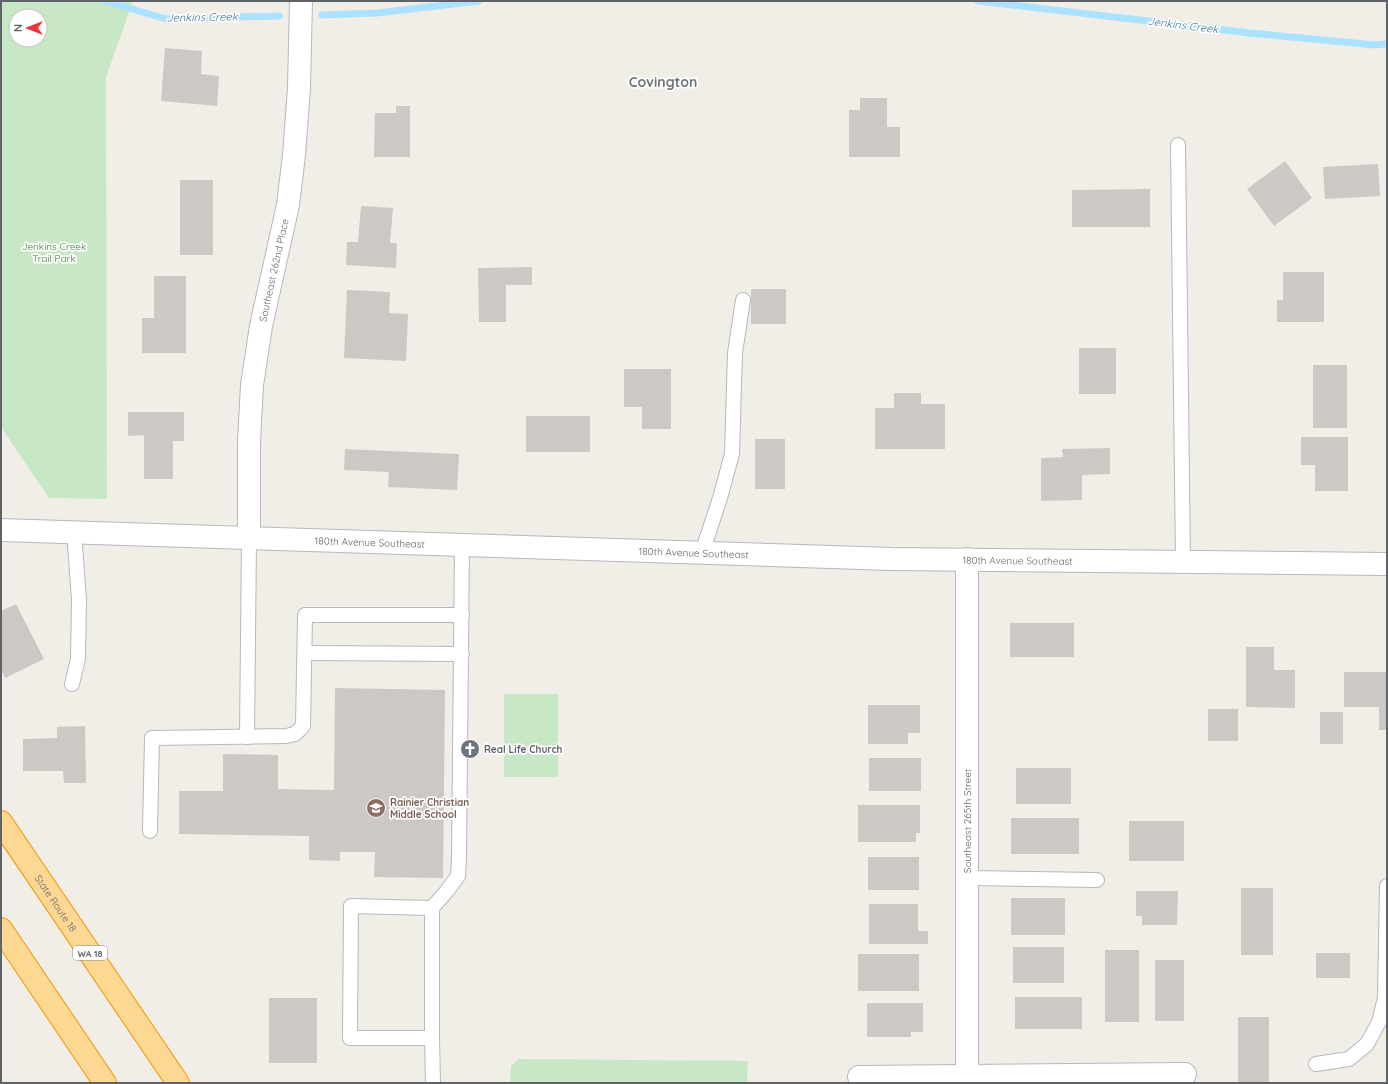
<svg xmlns="http://www.w3.org/2000/svg" width="1388" height="1084" font-family="Quicksand,sans-serif">
<rect width="100%" height="100%" fill="#f1eee8"/>
<g fill="#c8e8c5" fill-rule="evenodd">
<path d="M1,1H133L106,77L107,499L49,498L1,427ZM16,16H40V40H16Z"/>
<rect x="504" y="694" width="54" height="83"/>
<path d="M518,1059L748,1061L747,1083H510L511,1066Z"/>
</g>
<g fill="none" stroke-linecap="round" stroke-linejoin="round">
<g stroke="#aae2ff" stroke-width="7">
<path d="M104,1L166,19L279,16"/>
<path d="M978,1L1250,33L1375,45L1387,44"/>
<path d="M322,15L377,13L479,1"/>
</g>
</g>
<g fill="#ccc9c5">
<path d="M165,48L202,51L201,74L219,76L217,106L161,101Z"/>
<path d="M860,98H887V127H900V157H849V110H860Z"/>
<path d="M396,106H410V157H374L375,113H396Z"/>
<path d="M1285,161L1312,198L1274,226L1247,189Z"/>
<path d="M1378,164L1380,196L1325,199L1323,167Z"/>
<rect x="180" y="180" width="33" height="75"/>
<path d="M1150,189V227H1072V190Z"/>
<path d="M361,206L393,208L390,243H397L396,268L346,265L347,242H358Z"/>
<path d="M532,267V285H506V322H479L478,268Z"/>
<path d="M1283,272H1324V322H1277V300H1283Z"/>
<path d="M154,276H186V353H142V318H154Z"/>
<rect x="751" y="289" width="35" height="35"/>
<path d="M347,290L390,292L389,313L408,314L406,361L344,358Z"/>
<rect x="1079" y="348" width="37" height="46"/>
<rect x="1313" y="365" width="34" height="63"/>
<path d="M624,369H671V429H642V407H624Z"/>
<path d="M894,393H921V404H945V449H875V408H894Z"/>
<path d="M128,412H184V441H173V479H144V435L128,436Z"/>
<rect x="526" y="416" width="64" height="36"/>
<path d="M1301,437H1348V491H1315V465H1301Z"/>
<rect x="755" y="439" width="30" height="50"/>
<path d="M1110,448V474L1082,475V500L1041,501V458L1063,457L1062,449Z"/>
<path d="M345,449L459,454L457,490L388,487L389,472L344,470Z"/>
<path d="M16,604L44,659L5,678L1,669V611Z"/>
<rect x="1010" y="623" width="64" height="34"/>
<path d="M1246,647H1274V670H1295V708L1246,707Z"/>
<path d="M1344,672H1387V730H1379V707H1344Z"/>
<path d="M335,688L445,690L443,878L374,877L375,852H340V861L309,860V836L179,834V791H223V754L278,755V789L334,790Z"/>
<path d="M868,705H920V733H908V744H868Z"/>
<rect x="1208" y="709" width="30" height="32"/>
<rect x="1320" y="712" width="23" height="32"/>
<path d="M85,726L86,783H64L63,771H23V739L57,738V727Z"/>
<rect x="869" y="758" width="52" height="33"/>
<rect x="1016" y="768" width="55" height="36"/>
<path d="M858,805H920V833H916V842H858Z"/>
<rect x="1011" y="818" width="68" height="36"/>
<rect x="1129" y="821" width="55" height="40"/>
<rect x="868" y="857" width="51" height="33"/>
<rect x="1241" y="888" width="32" height="67"/>
<path d="M1136,891H1178L1177,925H1142V916H1136Z"/>
<rect x="1011" y="898" width="54" height="37"/>
<path d="M869,904H918V931H928V944H869Z"/>
<rect x="1013" y="947" width="51" height="36"/>
<rect x="1105" y="950" width="34" height="72"/>
<rect x="1316" y="953" width="34" height="25"/>
<rect x="858" y="954" width="61" height="37"/>
<rect x="1155" y="960" width="29" height="61"/>
<rect x="1015" y="997" width="67" height="32"/>
<rect x="269" y="998" width="48" height="65"/>
<path d="M867,1003H923V1032H911V1037H867Z"/>
<rect x="1238" y="1017" width="31" height="66"/>
</g>
<g fill="none" stroke-linecap="round" stroke-linejoin="round">
<defs>
<g id="service">
<path d="M1178,145L1183,562"/>
<path d="M702,553L720,498L732,454L735,353L743,300"/>
<path d="M305,653L462,654"/>
<path d="M72,684L78,659L79,600L74,532"/>
<path d="M247,737L249,538"/>
<path d="M150,831L152,738L286,736L295,734L303,726L305,615H462"/>
<path d="M967,878L1097,880"/>
<path d="M351,906L432,908V1038H350Z"/>
<path d="M432,908L446,892L458,876L459,858L462,545"/>
<path d="M432,1038L433,1083"/>
<path d="M1316,1064L1349,1059L1367,1044L1379,1022L1385,998L1387,886"/>
</g>
<g id="minor">
<path d="M967,559V1083"/>
<path d="M859,1077L1185,1074"/>
</g>
<g id="tertiary">
<path id="s1" d="M1,530L892,559L1387,564"/>
<path id="s2" d="M249,538V442L252,385L261,326L288,205L294,155L299,88L301,1"/>
</g>
<g id="motorway">
<path id="s3" d="M1,822L178,1083"/>
<path d="M1,929L105,1083"/>
</g>
</defs>
<use href="#service" stroke="#b5b8bc" stroke-width="16"/>
<use href="#minor" stroke="#b5b8bc" stroke-width="24"/>
<use href="#tertiary" stroke="#b5b8bc" stroke-width="24"/>
<use href="#motorway" stroke="#f79301" stroke-width="24"/>
<use href="#service" stroke="#fff" stroke-width="14"/>
<use href="#minor" stroke="#fff" stroke-width="22"/>
<use href="#tertiary" stroke="#fff" stroke-width="22"/>
<use href="#motorway" stroke="#fdd893" stroke-width="22"/>
</g>
<defs>
<symbol id="church-disc" viewBox="-11 -11 22 22"><circle r="9.5" fill="#6b7280" stroke="#fff"/><path d="M-1.2-6h2.4v3.5h3.3v2.4h-3.3V6h-2.4V-.1h-3.3v-2.4h3.3Z" fill="#fff"/></symbol>
<symbol id="school-disc" viewBox="-11 -11 22 22"><circle r="9.5" fill="#8d6e63" stroke="#fff"/><path d="M0-5L7-2L0 1L-7-2ZM-4 1L0 2.5L4 1V4Q0 6-4 4Z" fill="#fff"/></symbol>
</defs>
<g fill-rule="evenodd">
<use href="#church-disc" x="459" y="738" width="22" height="22"/>
<use href="#school-disc" x="365" y="797" width="22" height="22"/>
</g>
<g text-anchor="middle" dominant-baseline="central" stroke-width="3.5" stroke-linejoin="round" paint-order="stroke">
<rect fill="#fff" stroke="#8f9295" stroke-width="1" x="73" y="946" width="34" height="14" rx="3"/>
<g font-size="9" font-weight="bold" fill="#5f6368">
<text x="90" y="953">WA 18</text>
</g>
<g font-size="10" fill="#388134" stroke="#fff">
<text x="54" y="246">Jenkins Creek<tspan x="54" dy="12">Trail Park</tspan></text>
</g>
<g font-size="10" fill="#5f6368" stroke="#fff">
<text stroke="none"><textPath href="#s2" startOffset="270">Southeast 262nd Place</textPath></text>
<text stroke="none"><textPath href="#s1" startOffset="369">180th Avenue Southeast</textPath></text>
<text stroke="none"><textPath href="#s1" startOffset="693">180th Avenue Southeast</textPath></text>
<text stroke="none"><textPath href="#s1" startOffset="1017">180th Avenue Southeast</textPath></text>
<text transform="translate(967 821) rotate(-90)">Southeast 265th Street</text>
<text stroke="none"><textPath href="#s3" startOffset="98">State Route 18</textPath></text>
</g>
<g font-size="10" font-weight="bold" fill="#5b616d" stroke="#fff" text-anchor="start">
<text x="484" y="749">Real Life Church</text>
</g>
<g font-size="10" font-weight="bold" fill="#785e54" stroke="#fff" text-anchor="start">
<text x="390" y="802">Rainier Christian<tspan x="390" dy="12">Middle School</tspan></text>
</g>
<g font-size="11" font-style="italic" fill="#3f77a0" stroke="#fff">
<text transform="translate(202 17) rotate(-1)">Jenkins Creek</text>
<text transform="translate(1183 25) rotate(7)">Jenkins Creek</text>
</g>
<g font-size="14" font-weight="bold" fill="#70767a" stroke="#fff">
<text x="663" y="82">Covington</text>
</g>
</g>
<rect width="1388" height="1084" fill="none" stroke="#5f6368" stroke-width="4"/>
<g transform="translate(28 28) rotate(270)"><circle r="19" fill="#ffffff" stroke="#bfc1c3"/>
<path d="M0-3L7 15L0 10L-7 15Z" fill="#e93538"/>
<text y="-6" font-size="11" font-weight="bold" text-anchor="middle" fill="#5f6368">N</text>
</g>
</svg>
